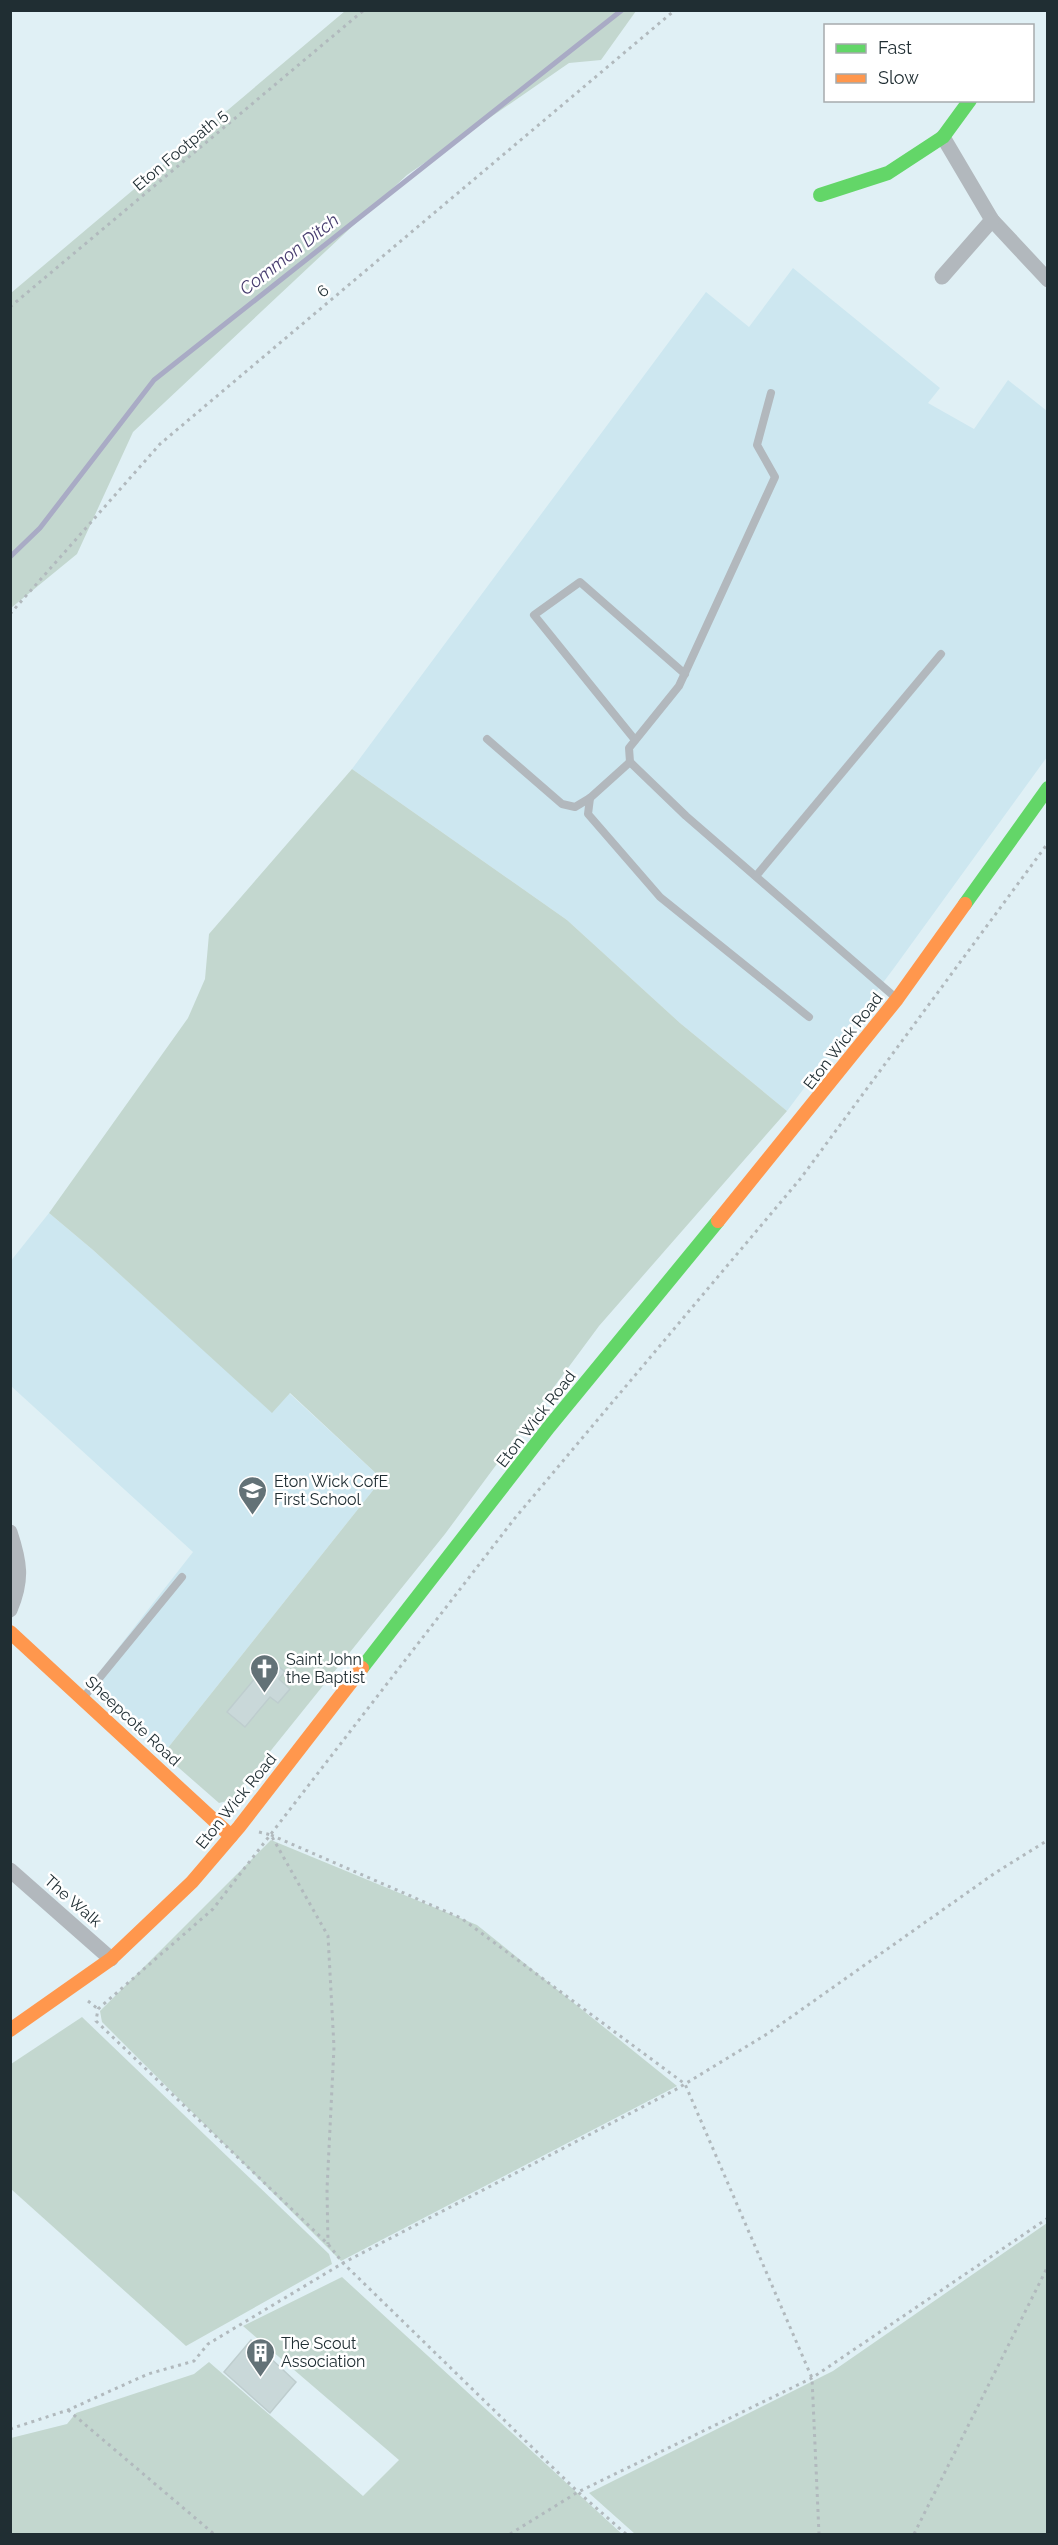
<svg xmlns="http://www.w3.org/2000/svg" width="1058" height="2545" font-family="Raleway,sans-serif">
<rect width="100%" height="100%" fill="#e0f0f5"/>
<g fill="#cde7f0">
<path d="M793,268L940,388L928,403L974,429L1008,380L1047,411V757L894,968L787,1111L680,1023L567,920L352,769L706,292L749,327Z"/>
<path d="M49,1213L93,1250L272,1412L289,1393L382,1479L163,1754L98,1691L89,1679L99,1677L97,1675L193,1552L11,1386L10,1262Z"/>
</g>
<g fill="#c3d7cf">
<path d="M345,11H636L601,60L569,63L407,175L133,432L77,554L11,608V293Z"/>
<path d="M352,769L567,920L680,1023L787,1111L599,1326L445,1534L231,1800L219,1803L163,1754L382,1479L290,1393L272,1413L93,1250L49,1213L188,1018L205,979L209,934Z"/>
<path d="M271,1840L477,1925L677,2086L341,2261L102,2022L100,2011Z"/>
<path d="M82,2017L329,2254L332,2264L186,2346L11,2189V2064Z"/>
<path d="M1047,2223V2534H635L589,2493L833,2371Z"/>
<path d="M342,2277L622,2534H11V2438L67,2424L76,2413L194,2374L209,2362L363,2496L399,2460L243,2326Z"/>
</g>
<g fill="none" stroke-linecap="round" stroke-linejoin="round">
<path stroke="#a9abc5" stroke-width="5" d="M10,557L40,528L154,380L622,10"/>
</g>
<g fill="#c9d8d9" stroke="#becdce" stroke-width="1.5">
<path d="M271,1659L285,1672L279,1679L290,1689L278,1703L270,1697L245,1727L227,1712Z"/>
<path d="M251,2340L296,2382L270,2413L224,2372Z"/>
</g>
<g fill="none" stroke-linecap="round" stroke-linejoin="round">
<g stroke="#b1b9bd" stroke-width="3" stroke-dasharray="3 4.5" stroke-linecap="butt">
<path d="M10,307L364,10"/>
<path d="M10,614L160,444L675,10"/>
<path d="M259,1832L271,1835L328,1936L334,2047L327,2189L328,2244"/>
<path d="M271,1835L461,1918L685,2084L812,2378L819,2534"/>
<path d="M88,2001L98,2009"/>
<path d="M68,2410L214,2534"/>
<path d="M10,2429L68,2410L148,2374L194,2361L208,2344L343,2263L675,2090L767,2034L995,1873L1048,1840"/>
<path d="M510,2534L578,2492L812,2378L1048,2218"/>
<path d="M626,2534L578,2492L343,2263L328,2244L96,2021L98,2009L213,1909L515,1518L801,1178L1048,843"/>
<path d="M914,2534L1048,2266"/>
</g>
<g stroke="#b2b8bd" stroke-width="8">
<path d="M771,393L757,445L775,477L679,686L629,748L630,762L686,816L896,998"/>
<path d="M487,739L562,804L575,807L590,798L630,762"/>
<path d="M635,740L534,615L580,582L685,674"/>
<path d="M590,798L588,814L660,897L809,1017"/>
<path d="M756,876L941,654"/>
<path d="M83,1698L182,1577"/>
</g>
<g stroke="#b2b8bd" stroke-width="15">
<path d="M943,137L992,220L1048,280"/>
<path d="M942,277L992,220"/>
<path d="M10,1532C20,1562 23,1580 10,1610"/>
<path d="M10,1870L111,1959"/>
</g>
<g stroke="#63d668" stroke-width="14">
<path d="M820,195L888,173L943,137L970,100"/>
<path d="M965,904L1048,788"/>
<path d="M362,1668L549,1427L718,1221"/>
</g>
<g stroke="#ff974d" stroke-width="14">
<path d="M718,1221L897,999L965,904"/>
<path d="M10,1632L231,1836"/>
<path d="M10,2030L111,1959L192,1882L239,1827L362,1668"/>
</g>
</g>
<defs>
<symbol id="school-pin" viewBox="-11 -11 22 30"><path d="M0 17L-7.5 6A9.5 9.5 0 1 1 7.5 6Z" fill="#637277" stroke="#fff"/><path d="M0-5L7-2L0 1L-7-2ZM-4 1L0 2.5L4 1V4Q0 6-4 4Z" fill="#fff"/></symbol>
<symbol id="church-pin" viewBox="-11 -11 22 30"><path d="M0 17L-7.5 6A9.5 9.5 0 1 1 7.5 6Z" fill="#637277" stroke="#fff"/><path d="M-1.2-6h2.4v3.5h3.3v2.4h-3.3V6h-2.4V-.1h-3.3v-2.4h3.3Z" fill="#fff"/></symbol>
<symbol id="building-pin" viewBox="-11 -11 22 30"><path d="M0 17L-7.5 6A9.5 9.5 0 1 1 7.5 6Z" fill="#637277" stroke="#fff"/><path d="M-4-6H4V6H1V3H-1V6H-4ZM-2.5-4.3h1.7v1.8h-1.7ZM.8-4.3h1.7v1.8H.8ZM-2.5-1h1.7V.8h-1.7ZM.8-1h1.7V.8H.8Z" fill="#fff"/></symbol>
</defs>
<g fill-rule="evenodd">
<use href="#school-pin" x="236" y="1474" width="33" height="45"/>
<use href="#church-pin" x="248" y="1652" width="33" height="45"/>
<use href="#building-pin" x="244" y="2336" width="33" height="45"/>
</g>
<g text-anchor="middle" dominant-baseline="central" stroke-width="5" stroke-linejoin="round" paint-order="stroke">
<g font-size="16" fill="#202e33" stroke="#fff">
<text transform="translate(180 150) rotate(-40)">Eton Footpath 5</text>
<text transform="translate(323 291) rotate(-40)">6</text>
<text transform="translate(843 1041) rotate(-52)">Eton Wick Road</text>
<text transform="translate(536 1419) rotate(-52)">Eton Wick Road</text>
<text transform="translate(133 1721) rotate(43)">Sheepcote Road</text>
<text transform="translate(236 1801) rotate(-51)">Eton Wick Road</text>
<text transform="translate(73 1901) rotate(41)">The Walk</text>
</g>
<g font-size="16" fill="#202e33" stroke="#fff" text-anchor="start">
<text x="274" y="1481">Eton Wick CofE<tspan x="274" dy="18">First School</tspan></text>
<text x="286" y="1659">Saint John<tspan x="286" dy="18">the Baptist</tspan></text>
<text x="281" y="2343">The Scout<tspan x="281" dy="18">Association</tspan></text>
</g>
<g font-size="18" font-style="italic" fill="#473d6f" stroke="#fff">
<text transform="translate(289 254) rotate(-38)">Common Ditch</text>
</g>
</g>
<rect width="1058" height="2545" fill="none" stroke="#202e33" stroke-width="24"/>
<rect x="824" y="24" width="210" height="78" fill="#ffffff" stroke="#a6abad" stroke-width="1.5"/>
<rect x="836" y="44" width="30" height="9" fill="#63d668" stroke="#a6abad" stroke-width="1.5"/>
<text x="878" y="54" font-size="18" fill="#202e33">Fast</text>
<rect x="836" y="74" width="30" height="9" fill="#ff974d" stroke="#a6abad" stroke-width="1.5"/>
<text x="878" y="84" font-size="18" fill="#202e33">Slow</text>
</svg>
